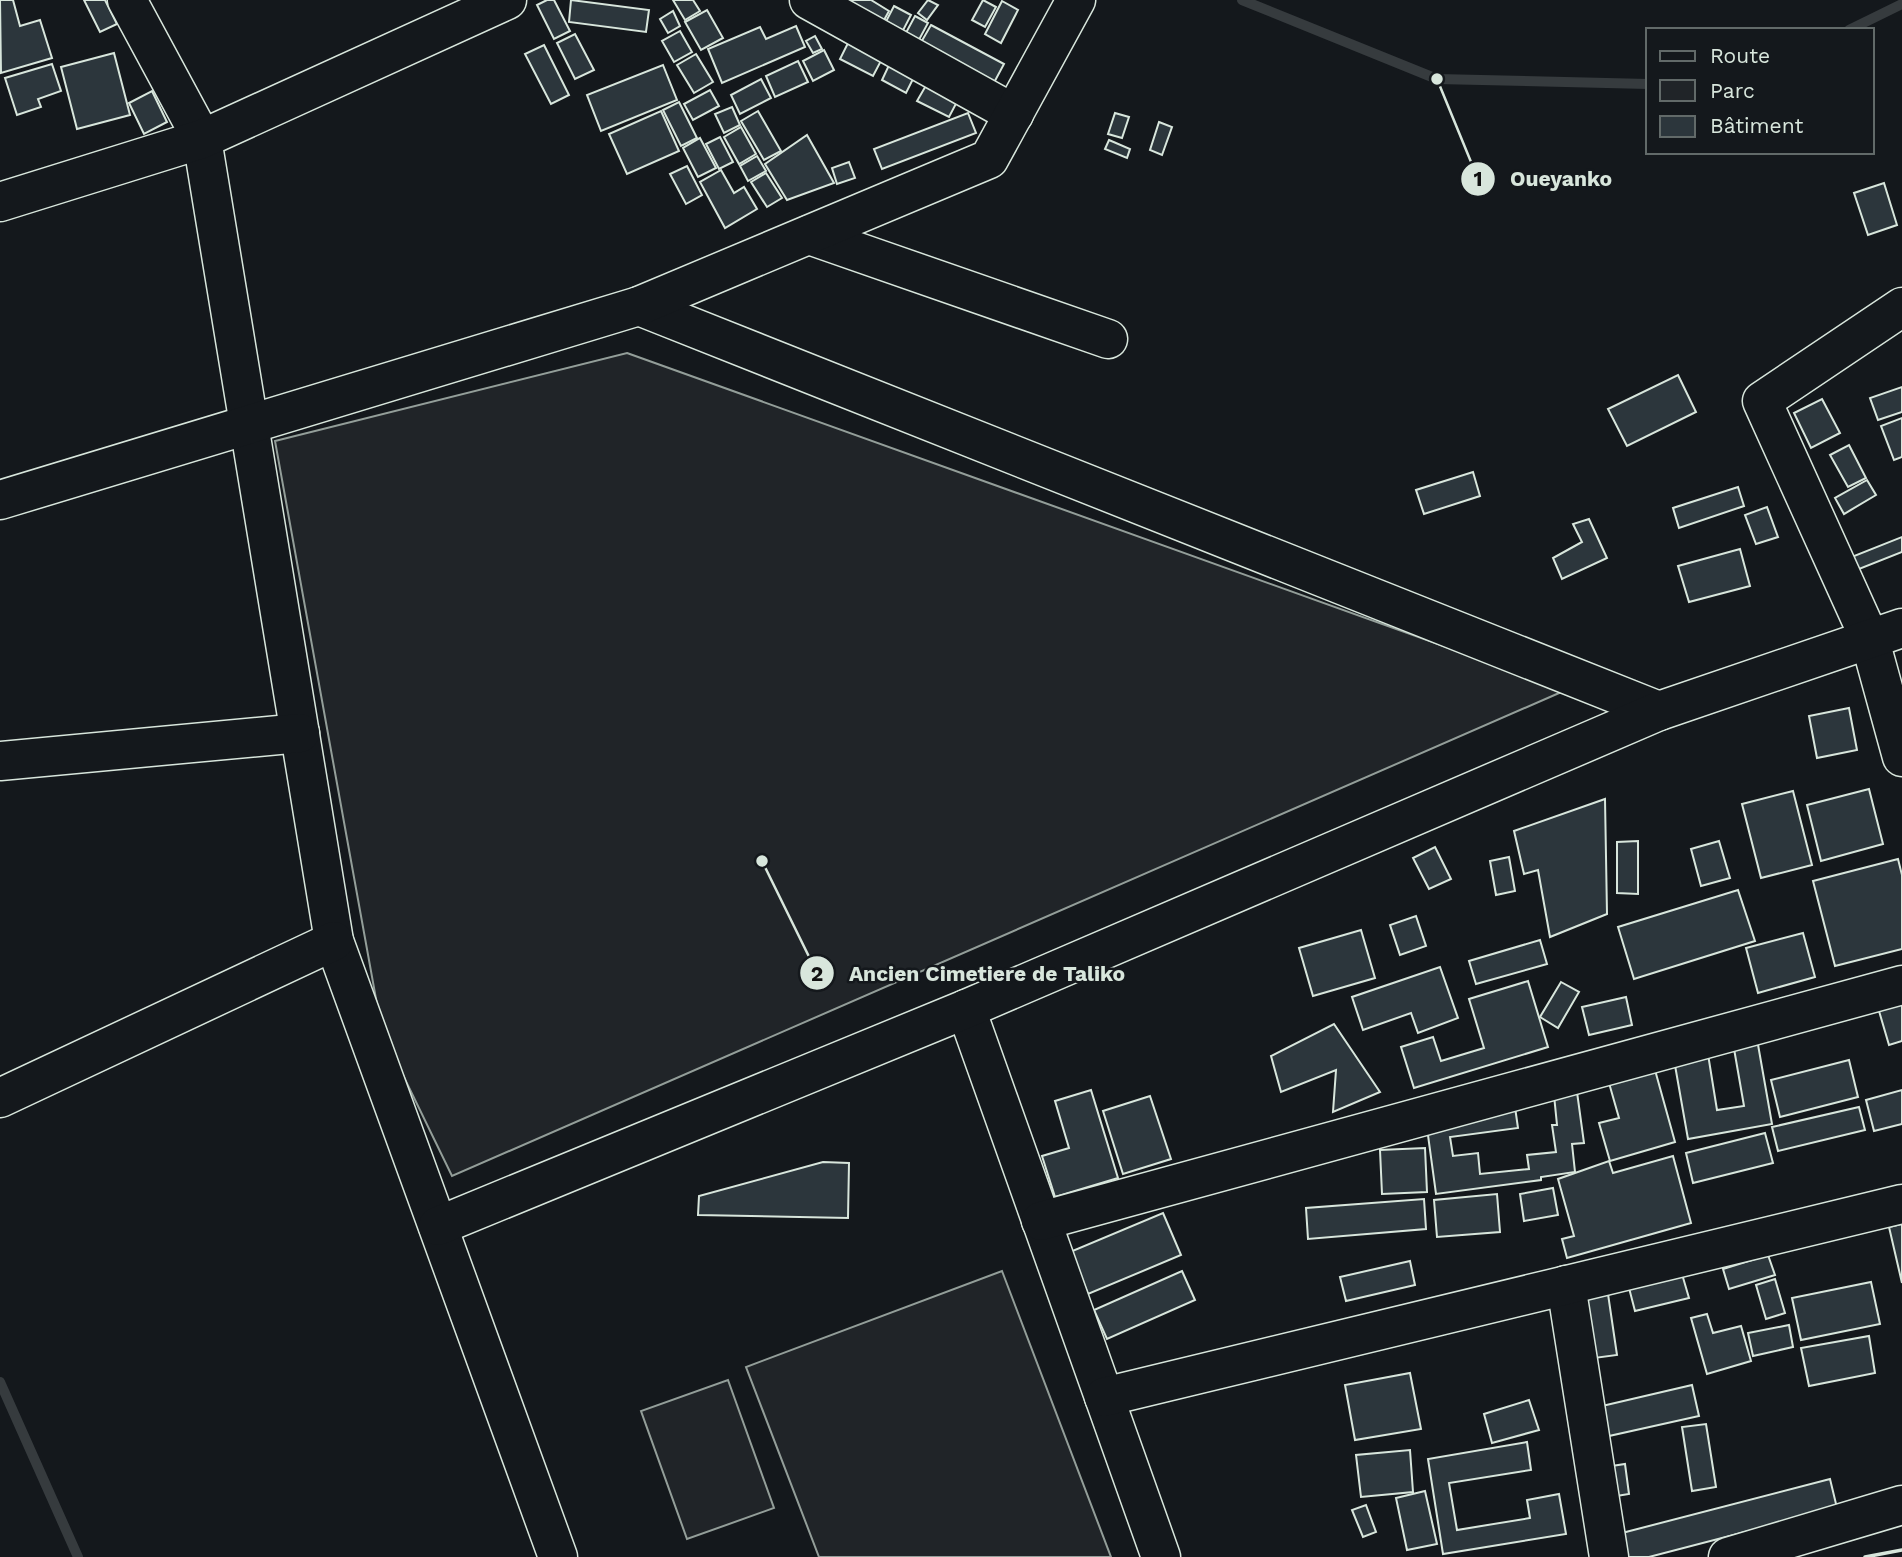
<svg xmlns="http://www.w3.org/2000/svg" width="1902" height="1557" font-family="'Work Sans',sans-serif">
<rect width="100%" height="100%" fill="#14181c"/>
<g fill="#202428" stroke="#939e99" stroke-width="2">
<path d="M627,353L1566,690L452,1176L382,1032L275,441Z"/>
<path d="M1002,1271L1111,1557H819L746,1367Z"/>
<path d="M728,1380L774,1508L687,1539L641,1411Z"/>
</g>
<g fill="none" stroke-linecap="round" stroke-linejoin="round">
<g stroke="#363b3e" stroke-width="10">
<path d="M1242,0L1437,79L1648,84"/>
<path d="M1849,30L1902,4"/>
<path d="M0,1382L78,1557"/>
</g>
</g>
<g fill="#2c363c" stroke="#d8e6dc" stroke-width="2">
<path d="M0,0H13L20,26L40,20L52,58L1,73Z"/>
<path d="M84,0H105L117,24L100,32Z"/>
<path d="M547,0H554L570,31L554,39L537,5Z"/>
<path d="M571,0L649,10L646,32L569,22Z"/>
<path d="M673,0H693L700,11L685,20Z"/>
<path d="M836,0H871L889,11L878,31Z"/>
<path d="M928,0L938,5L927,20L918,13Z"/>
<path d="M983,0L996,7L985,27L972,20Z"/>
<path d="M1002,1L1018,10L1001,43L985,34Z"/>
<path d="M894,6L911,15L898,40L881,31Z"/>
<path d="M707,10L723,38L701,50L685,22Z"/>
<path d="M673,11L680,26L668,33L660,19Z"/>
<path d="M915,16L928,23L914,49L901,42Z"/>
<path d="M931,25L1004,64L989,92L916,51Z"/>
<path d="M796,26L805,47L722,83L708,49L760,27L766,39Z"/>
<path d="M680,31L692,52L674,62L662,41Z"/>
<path d="M575,34L594,70L575,79L557,43Z"/>
<path d="M815,36L822,49L813,53L806,41Z"/>
<path d="M850,39L883,57L873,76L840,59Z"/>
<path d="M544,45L569,95L551,104L525,54Z"/>
<path d="M824,50L834,70L813,81L803,61Z"/>
<path d="M114,53L130,115L77,129L61,67Z"/>
<path d="M696,54L713,82L694,93L677,65Z"/>
<path d="M798,61L808,82L775,97L766,76Z"/>
<path d="M890,63L915,75L906,93L882,80Z"/>
<path d="M52,64L61,91L38,99L41,107L17,115L5,78Z"/>
<path d="M663,65L677,100L601,131L587,95Z"/>
<path d="M761,79L771,98L740,114L731,95Z"/>
<path d="M928,82L959,98L949,117L917,101Z"/>
<path d="M710,90L719,106L693,120L684,104Z"/>
<path d="M152,91L167,122L144,134L129,103Z"/>
<path d="M679,102L697,138L681,146L663,110Z"/>
<path d="M732,107L740,125L724,133L715,114Z"/>
<path d="M661,111L679,151L627,174L609,134Z"/>
<path d="M758,111L781,151L764,160L741,121Z"/>
<path d="M968,113L976,133L882,169L874,149Z"/>
<path d="M1115,113L1129,117L1122,138L1108,134Z"/>
<path d="M1159,122L1172,127L1162,155L1150,150Z"/>
<path d="M741,127L756,154L739,164L724,137Z"/>
<path d="M807,135L834,183L787,200L765,164Z"/>
<path d="M720,137L733,162L719,169L706,144Z"/>
<path d="M700,138L716,168L698,177L683,148Z"/>
<path d="M1109,140L1130,149L1127,158L1105,149Z"/>
<path d="M757,156L766,171L748,181L740,166Z"/>
<path d="M849,162L855,178L837,184L832,168Z"/>
<path d="M687,166L702,195L686,204L670,174Z"/>
<path d="M721,170L734,193L744,187L757,209L725,228L700,182Z"/>
<path d="M766,173L782,198L767,207L751,182Z"/>
<path d="M1884,183L1897,225L1868,235L1854,193Z"/>
<path d="M1678,375L1696,412L1627,446L1608,409Z"/>
<path d="M1902,387V412L1878,420L1870,398Z"/>
<path d="M1822,399L1840,433L1811,448L1794,413Z"/>
<path d="M1902,418V457L1894,460L1881,426Z"/>
<path d="M1849,445L1866,478L1848,487L1830,455Z"/>
<path d="M1473,472L1480,496L1424,514L1416,490Z"/>
<path d="M1867,480L1876,495L1844,514L1835,498Z"/>
<path d="M1738,487L1744,506L1679,528L1673,508Z"/>
<path d="M1767,507L1778,537L1756,544L1745,515Z"/>
<path d="M1589,519L1607,558L1562,579L1553,558L1582,542L1573,524Z"/>
<path d="M1902,537V552L1849,573L1844,560Z"/>
<path d="M1740,549L1750,586L1689,602L1678,566Z"/>
<path d="M1849,708L1857,750L1817,758L1809,716Z"/>
<path d="M1869,789L1883,844L1821,861L1807,805Z"/>
<path d="M1793,791L1812,865L1761,878L1742,804Z"/>
<path d="M1605,799L1607,914L1550,937L1538,870L1524,874L1514,831Z"/>
<path d="M1638,841V894L1617,893V842Z"/>
<path d="M1719,841L1730,878L1701,886L1691,849Z"/>
<path d="M1435,847L1451,879L1429,889L1413,858Z"/>
<path d="M1509,857L1515,891L1496,895L1490,861Z"/>
<path d="M1898,859L1902,875V949L1835,966L1813,881Z"/>
<path d="M1738,890L1755,941L1634,979L1618,927Z"/>
<path d="M1416,916L1426,946L1400,955L1390,925Z"/>
<path d="M1361,930L1375,978L1313,996L1299,948Z"/>
<path d="M1803,933L1815,977L1758,993L1746,948Z"/>
<path d="M1540,940L1547,964L1476,984L1469,961Z"/>
<path d="M1440,967L1458,1018L1418,1033L1411,1013L1363,1030L1352,997Z"/>
<path d="M1528,981L1548,1047L1414,1088L1401,1047L1433,1037L1441,1061L1484,1048L1469,999Z"/>
<path d="M1561,982L1579,992L1558,1028L1540,1017Z"/>
<path d="M1626,997L1632,1025L1589,1035L1582,1007Z"/>
<path d="M1902,1004V1041L1889,1045L1879,1011Z"/>
<path d="M1334,1024L1380,1092L1333,1112L1336,1070L1281,1092L1271,1056Z"/>
<path d="M1757,1039L1772,1124L1688,1139L1673,1054L1707,1048L1717,1110L1744,1106L1733,1043Z"/>
<path d="M1849,1060L1858,1097L1780,1117L1771,1080Z"/>
<path d="M1655,1070L1675,1142L1610,1161L1599,1123L1619,1118L1609,1083Z"/>
<path d="M1091,1090L1118,1178L1055,1197L1042,1156L1069,1148L1055,1101Z"/>
<path d="M1902,1090V1124L1874,1131L1866,1100Z"/>
<path d="M1577,1092L1584,1143L1572,1144L1575,1172L1541,1177V1180L1436,1194L1427,1128L1515,1107L1518,1128L1450,1137L1453,1156L1478,1153L1480,1174L1529,1169L1527,1155L1556,1152L1552,1125H1557L1554,1095Z"/>
<path d="M1150,1096L1171,1159L1123,1174L1103,1111Z"/>
<path d="M1859,1107L1865,1130L1778,1151L1772,1127Z"/>
<path d="M1765,1133L1773,1163L1693,1183L1686,1153Z"/>
<path d="M1425,1148L1427,1192L1382,1194L1380,1150Z"/>
<path d="M1673,1156L1691,1223L1567,1258L1562,1239L1574,1236L1558,1179L1609,1161L1613,1173Z"/>
<path d="M823,1162L849,1163L848,1218L698,1215L699,1196Z"/>
<path d="M1553,1188L1558,1215L1524,1221L1520,1194Z"/>
<path d="M1497,1194L1500,1232L1437,1237L1434,1200Z"/>
<path d="M1424,1199L1426,1229L1308,1239L1306,1208Z"/>
<path d="M1163,1213L1181,1255L1088,1294L1070,1252Z"/>
<path d="M1902,1224V1283L1889,1227Z"/>
<path d="M1768,1255L1775,1275L1729,1289L1723,1269Z"/>
<path d="M1410,1261L1415,1285L1346,1301L1340,1277Z"/>
<path d="M1182,1271L1195,1300L1107,1339L1094,1310Z"/>
<path d="M1682,1274L1689,1298L1635,1311L1629,1288Z"/>
<path d="M1775,1279L1785,1313L1766,1319L1756,1285Z"/>
<path d="M1871,1282L1880,1324L1801,1340L1792,1298Z"/>
<path d="M1608,1294L1617,1355L1587,1359L1578,1298Z"/>
<path d="M1707,1314L1713,1333L1741,1326L1751,1361L1707,1374L1691,1318Z"/>
<path d="M1789,1325L1793,1347L1753,1356L1748,1333Z"/>
<path d="M1869,1336L1875,1373L1809,1386L1801,1348Z"/>
<path d="M1410,1373L1421,1429L1355,1440L1345,1385Z"/>
<path d="M1692,1385L1699,1416L1609,1436L1602,1406Z"/>
<path d="M1529,1400L1539,1430L1492,1443L1484,1414Z"/>
<path d="M1706,1424L1716,1487L1692,1491L1682,1427Z"/>
<path d="M1527,1442L1531,1470L1449,1483L1457,1530L1530,1518L1527,1500L1559,1494L1566,1534L1443,1554L1428,1459Z"/>
<path d="M1410,1450L1413,1492L1361,1497L1356,1455Z"/>
<path d="M1625,1464L1629,1494L1610,1497L1605,1467Z"/>
<path d="M1830,1479L1837,1508L1649,1557H1628L1622,1533Z"/>
<path d="M1425,1491L1437,1544L1407,1550L1396,1498Z"/>
<path d="M1366,1505L1376,1532L1363,1537L1352,1510Z"/>
</g>
<g fill="none" stroke-linecap="round" stroke-linejoin="round">
<defs>
<g id="minor">
<path d="M127,0L202,139L334,941L558,1557"/>
<path d="M809,0L1014,114"/>
<path d="M0,202L202,139L507,0"/>
<path d="M809,235L1108,339"/>
<path d="M639,306L1659,711"/>
<path d="M1902,307L1762,401L1869,637L1902,757"/>
<path d="M0,500L639,306L989,159L1076,0"/>
<path d="M0,761L300,733"/>
<path d="M966,1009L1161,1557"/>
<path d="M0,1098L334,941"/>
<path d="M1041,1221L1902,985"/>
<path d="M438,1226L966,1009L1659,711L1902,628"/>
<path d="M1566,1285L1609,1557"/>
<path d="M1104,1397L1902,1204"/>
<path d="M1728,1557L1902,1505"/>
</g>
</defs>
<use href="#minor" stroke="#d8e6dc" stroke-width="41"/>
<use href="#minor" stroke="#14181c" stroke-width="38"/>
<path stroke="#d8e6dc" stroke-width="3.5" d="M1865,1557L1902,1550"/>
</g>
<path fill="none" stroke="#d8e6dc" stroke-width="2.5" d="M1437 79L1478 179M762 861L817 973"/>
<g fill="#d8e6dc" stroke="#14181c" stroke-width="2.5">
<circle cx="1437" cy="79" r="7"/>
<circle cx="762" cy="861" r="7"/>
<circle cx="1478" cy="179" r="18"/>
<circle cx="817" cy="973" r="18"/>
</g>
<g font-size="21" text-anchor="middle" font-weight="bold" fill="#111">
<text x="1478" y="186">1</text>
<text x="817" y="981">2</text>
</g>
<g font-size="21" text-anchor="middle" font-weight="bold" fill="#d8e6dc" stroke="#14181c" stroke-width="5" stroke-linejoin="round" paint-order="stroke">
<text x="1561" y="186">Oueyanko</text>
<text x="987" y="981">Ancien Cimetiere de Taliko</text>
</g>
<rect x="1646" y="28" width="228" height="126" fill="#14181c" stroke="#626a69" stroke-width="2"/>
<rect x="1660" y="51" width="35" height="10" fill="#14181c" stroke="#626a69" stroke-width="2"/>
<text x="1710" y="63" font-size="21" fill="#d8e6dc">Route</text>
<rect x="1660" y="80" width="35" height="21" fill="#202428" stroke="#626a69" stroke-width="2"/>
<text x="1710" y="98" font-size="21" fill="#d8e6dc">Parc</text>
<rect x="1660" y="116" width="35" height="21" fill="#2c363c" stroke="#626a69" stroke-width="2"/>
<text x="1710" y="133" font-size="21" fill="#d8e6dc">Bâtiment</text>
</svg>
